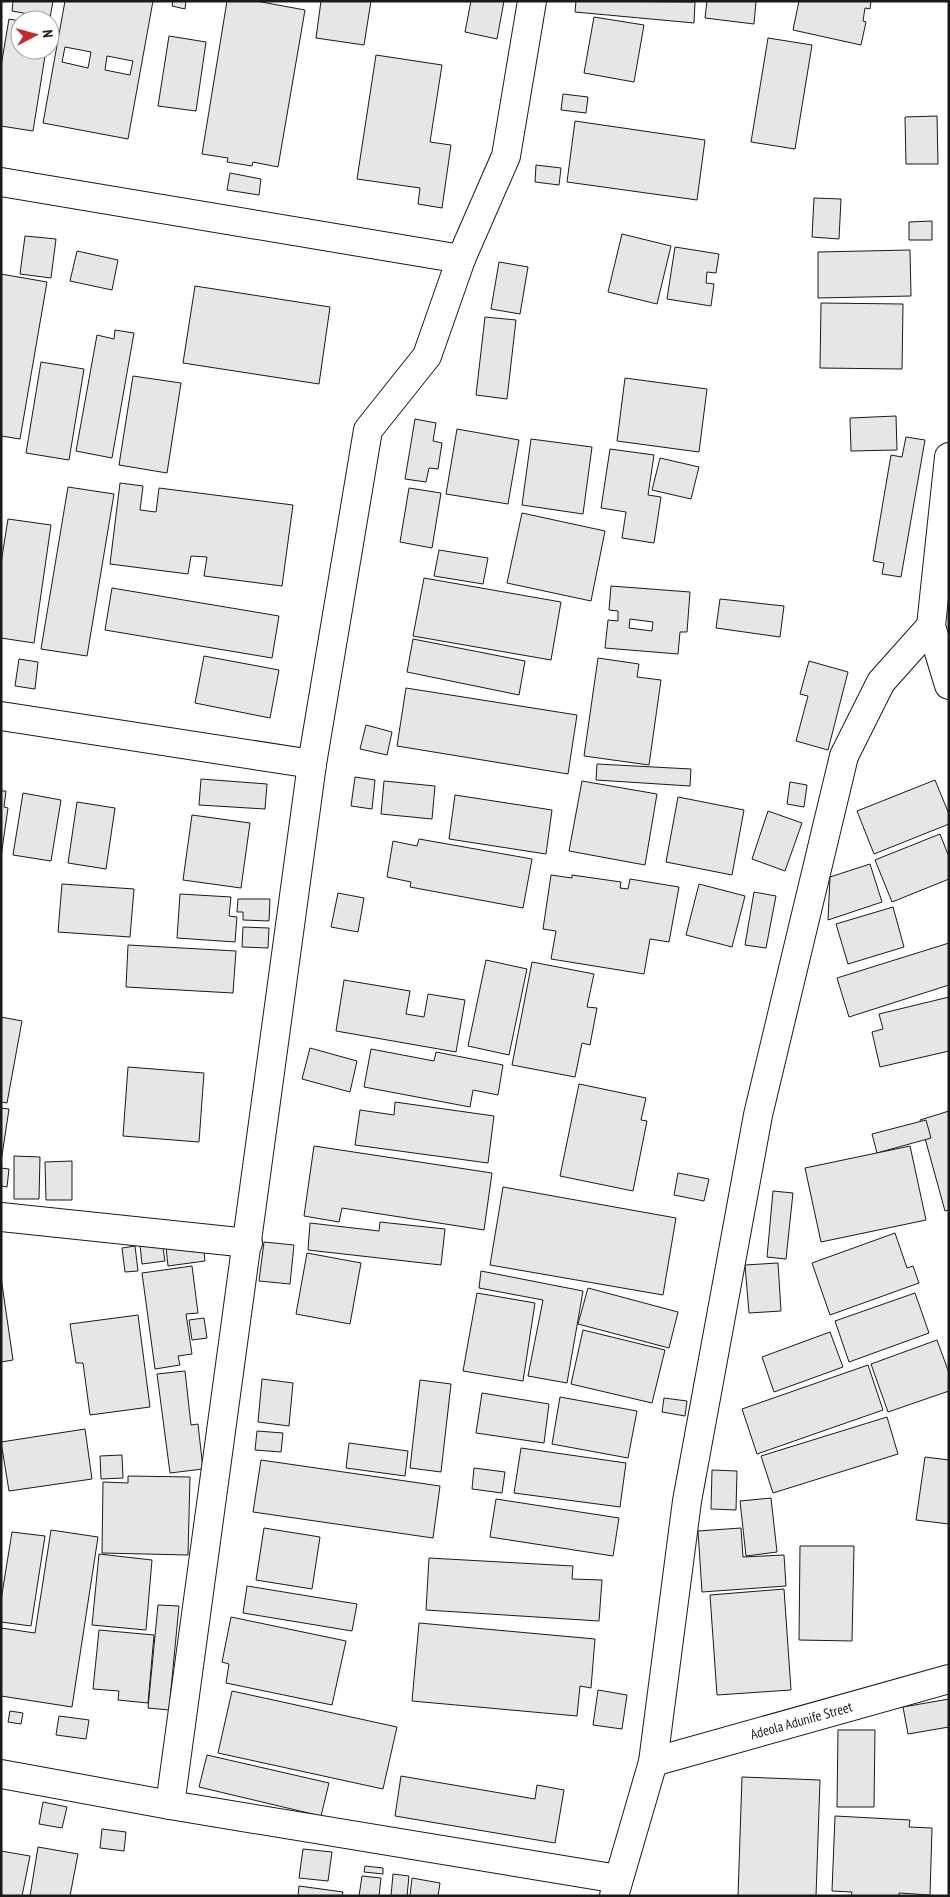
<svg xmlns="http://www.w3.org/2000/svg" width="950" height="1897" font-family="'PT Sans Narrow',sans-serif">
<rect width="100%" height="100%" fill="#fff"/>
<g fill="#e6e6e6" stroke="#1a1a1a" fill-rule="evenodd">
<path d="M13,1H53L50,18L12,11Z"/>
<path d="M65,1H153L128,139L43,123ZM65,47L91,52L88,68L62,62ZM107,56L133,61L130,75L105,70Z"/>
<path d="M173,1H186L185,9L172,6Z"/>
<path d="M227,1H256L305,10L278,167L253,162L252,166L227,162L228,158L202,154Z"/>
<path d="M321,1H371L364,45L316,38Z"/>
<path d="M471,1H504L497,39L465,32Z"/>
<path d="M576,1L695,2L694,23L575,12Z"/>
<path d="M707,1H756L754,24L705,18Z"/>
<path d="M799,1H871L870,9L865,8L863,21L866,22L861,45L793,30Z"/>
<path d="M594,17L644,25L634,82L584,73Z"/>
<path d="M9,19L20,21V50H46L33,131L1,126V66Z"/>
<path d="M169,36L206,42L196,111L158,106Z"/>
<path d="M768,38L812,45L795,149L751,142Z"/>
<path d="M376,55L442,65L430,142L451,145L442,208L418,204L420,188L357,179Z"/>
<path d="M563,94L588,97L586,113L561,110Z"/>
<path d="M937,116L938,164H906L905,117Z"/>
<path d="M575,121L705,140L697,200L567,182Z"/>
<path d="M536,165L561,168L559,185L535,182Z"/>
<path d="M230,173L261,179L259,195L227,190Z"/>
<path d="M814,198L841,199L839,239L812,237Z"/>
<path d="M932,221V240H909V222Z"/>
<path d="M622,234L671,246L657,304L608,292Z"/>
<path d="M25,236L56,239L51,278L20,274Z"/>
<path d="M675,247L719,254L716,273L707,272L706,283L714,284L711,306L667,299Z"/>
<path d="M910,250L911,296L818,298V252Z"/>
<path d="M77,251L118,260L112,290L70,281Z"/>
<path d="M499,262L528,267L520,314L491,309Z"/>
<path d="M1,274L47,282L20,439L1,436Z"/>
<path d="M195,286L330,307L319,384L183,363Z"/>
<path d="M821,303L903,304L902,369L820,368Z"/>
<path d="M485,317L516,320L507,399L476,395Z"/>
<path d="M115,330L134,333L112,458L76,451L97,335L114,339Z"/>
<path d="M41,362L84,369L69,460L26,453Z"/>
<path d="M133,376L181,383L167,473L119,465Z"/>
<path d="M625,378L707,389L699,452L617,441Z"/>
<path d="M896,416L897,450L851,451L850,418Z"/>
<path d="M415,419L436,423L433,441L442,443L438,469L429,468L426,482L405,479Z"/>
<path d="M457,429L519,440L508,504L446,494Z"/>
<path d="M906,437L925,440L901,577L882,574L884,563L873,561L891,455L902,457Z"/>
<path d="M531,439L592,447L583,514L522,505Z"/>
<path d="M610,449L654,455L648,495L661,497L654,543L622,538L626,512L601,508Z"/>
<path d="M660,458L699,467L691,499L652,490Z"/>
<path d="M120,483L143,486L140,510L156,512L159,488L293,505L282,586L204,576L207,557L191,556L188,574L110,564Z"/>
<path d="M68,487L114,494L87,656L41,649Z"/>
<path d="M409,488L441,493L432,548L400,542Z"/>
<path d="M522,513L605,531L591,601L507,583Z"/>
<path d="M8,519L51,525L34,643L1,638V563Z"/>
<path d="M439,550L488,558L483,584L434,576Z"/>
<path d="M424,578L561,602L551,660L413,636Z"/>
<path d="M611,586L690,592L687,632H680L678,654L605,648L608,620L618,621V611L609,610ZM630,619L653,622L652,631L629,628Z"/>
<path d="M112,588L279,616L272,658L105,630Z"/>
<path d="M720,599L784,606L780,637L716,628Z"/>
<path d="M413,639L525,661L519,695L407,672Z"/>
<path d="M204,656L279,670L270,718L195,703Z"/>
<path d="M598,658L639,664L637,677L661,680L649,765L584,756Z"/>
<path d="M19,659L38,662L35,689L15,686Z"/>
<path d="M809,661L848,672L828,750L796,741L808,696L800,694Z"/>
<path d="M406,688L577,715L568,774L397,746Z"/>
<path d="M366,725L392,732L387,755L360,749Z"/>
<path d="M597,764L691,769L690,786L596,780Z"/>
<path d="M355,777L375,780L372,809L351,806Z"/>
<path d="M201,779L267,784L265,809L199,805Z"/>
<path d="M935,780L949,814V824L874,854L857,811Z"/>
<path d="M384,781L435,786L432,819L381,814Z"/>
<path d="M582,781L657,794L645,865L569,851Z"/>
<path d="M790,782L807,785L804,807L787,804Z"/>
<path d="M1,791H6L4,807L8,808L1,857Z"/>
<path d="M23,793L61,800L51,861L13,855Z"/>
<path d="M455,795L552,810L546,854L449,839Z"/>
<path d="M678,797L744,810L732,875L666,862Z"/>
<path d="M77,802L115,808L106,869L68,863Z"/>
<path d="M768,811L802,823L785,871L752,859Z"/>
<path d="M192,815L250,823L241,888L183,880Z"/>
<path d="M940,834L949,857V879L892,902L875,860Z"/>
<path d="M419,839L532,859L523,908L410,887L411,882L387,877L393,841L417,846Z"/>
<path d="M870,864L882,902L828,920L830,877Z"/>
<path d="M551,875L572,878V875L621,882L620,888L628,889L630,879L679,887L669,942L650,939L644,974L551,959L556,931L543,929Z"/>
<path d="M62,884L134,889L130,937L58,932Z"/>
<path d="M699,884L745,896L732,947L686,935Z"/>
<path d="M754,892L776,896L766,948L745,945Z"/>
<path d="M338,893L364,898L358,932L331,927Z"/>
<path d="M180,894L231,897L229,916L237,917L235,942L177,938Z"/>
<path d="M238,899H270L269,921L243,920V912H237Z"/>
<path d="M893,907L904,947L848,964L836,924Z"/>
<path d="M243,927L269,928L268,948L242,947Z"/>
<path d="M949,943V985L849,1017L837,978Z"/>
<path d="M128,945L236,951L233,993L126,987Z"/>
<path d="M486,960L527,969L509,1055L468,1046Z"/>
<path d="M532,962L594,974L587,1007L597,1008L590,1045L582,1043L575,1077L512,1065Z"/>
<path d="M344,980L410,991L406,1014L424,1017L428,994L465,1000L456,1052L336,1031Z"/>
<path d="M949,997V1051L880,1067L872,1032L883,1029L879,1014Z"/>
<path d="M1,1017L22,1021L7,1103L1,1102Z"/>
<path d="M310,1048L357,1061L350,1092L302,1079Z"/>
<path d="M371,1049L434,1061L436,1052L503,1065L498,1095L473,1090L470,1107L364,1087Z"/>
<path d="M128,1067L204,1073L199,1142L123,1136Z"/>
<path d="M579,1084L646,1098L641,1120L647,1121L633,1191L560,1176Z"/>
<path d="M395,1102L494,1116L488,1163L355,1145L360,1110L394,1115Z"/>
<path d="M1,1108L9,1109L1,1162Z"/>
<path d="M949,1111V1210L945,1211L920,1120Z"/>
<path d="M926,1120L931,1138L877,1153L872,1134Z"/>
<path d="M314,1146L492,1173L484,1230L342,1208L339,1222L304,1216Z"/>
<path d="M910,1146L926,1220L821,1242L805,1168Z"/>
<path d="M14,1156L40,1157L39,1199H14Z"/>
<path d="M72,1161V1200H46L45,1162Z"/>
<path d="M1,1168L9,1169L7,1187L1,1186Z"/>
<path d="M678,1173L709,1179L704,1201L674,1195Z"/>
<path d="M503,1187L676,1218L663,1295L490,1265Z"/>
<path d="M773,1191L793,1193L786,1259L767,1257Z"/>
<path d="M380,1222L445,1229L441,1265L308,1250L310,1223L379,1231Z"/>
<path d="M895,1233L907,1268L913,1266L919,1283L830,1315L812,1263Z"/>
<path d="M162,1242L165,1261L142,1264L140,1245Z"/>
<path d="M264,1242L294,1245L290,1284L259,1281Z"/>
<path d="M203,1243L205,1261L168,1266L166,1247Z"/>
<path d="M135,1246L138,1271L125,1272L122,1248Z"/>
<path d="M307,1253L361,1263L350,1324L296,1314Z"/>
<path d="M778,1263L781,1311L749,1313L745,1265Z"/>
<path d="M192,1266L198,1313L186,1314L192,1354L178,1356L180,1365L155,1369L142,1273Z"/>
<path d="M481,1271L583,1291L567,1383L528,1376L543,1300L479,1288Z"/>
<path d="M1,1277L13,1360L1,1362Z"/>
<path d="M588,1288L678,1312L669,1348L578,1324Z"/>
<path d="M477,1293L535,1303L523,1381L463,1371Z"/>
<path d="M915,1293L929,1333L849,1362L835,1321Z"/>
<path d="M138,1315L150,1407L90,1415L83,1363H76L70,1324Z"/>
<path d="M204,1318L207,1338L192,1340L189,1320Z"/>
<path d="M583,1330L665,1350L652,1403L571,1384Z"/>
<path d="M830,1332L843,1367L774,1392L762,1357Z"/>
<path d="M937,1340L949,1373V1391L888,1412L871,1364Z"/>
<path d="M868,1365L883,1410L757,1454L742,1409Z"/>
<path d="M185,1371L191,1425L198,1424L203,1469L170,1473L157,1374Z"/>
<path d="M262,1379L293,1383L289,1426L258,1422Z"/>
<path d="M420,1380L451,1384L441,1472L410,1468Z"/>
<path d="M482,1393L549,1404L544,1443L476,1433Z"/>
<path d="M560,1397L637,1411L628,1458L552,1444Z"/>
<path d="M664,1398L687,1401L685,1416L662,1412Z"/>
<path d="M887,1417L898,1454L773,1493L761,1456Z"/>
<path d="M85,1429L92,1479L9,1491L1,1442Z"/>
<path d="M257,1431L283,1433L281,1452L255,1450Z"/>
<path d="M349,1443L408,1451L405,1476L346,1468Z"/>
<path d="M521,1448L626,1463L620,1507L514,1493Z"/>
<path d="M122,1455L123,1478L101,1479L100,1456Z"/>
<path d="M925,1457L949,1460V1524L916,1520Z"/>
<path d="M261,1460L440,1486L433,1538L253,1512Z"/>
<path d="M474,1468L505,1472L502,1493L472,1489Z"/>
<path d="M712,1470L737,1471L736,1510L711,1509Z"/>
<path d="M128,1476L190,1477L188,1555L102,1553L103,1482L128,1483Z"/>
<path d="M771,1498L777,1552L746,1556L740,1501Z"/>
<path d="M496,1499L619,1518L613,1556L490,1537Z"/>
<path d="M264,1528L320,1537L312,1589L256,1580Z"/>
<path d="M741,1528L743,1557L784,1555L786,1586L702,1592L698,1531Z"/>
<path d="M51,1530L98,1537L72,1707L1,1696V1628L35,1633Z"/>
<path d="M12,1532L45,1536L31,1626L1,1622V1600Z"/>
<path d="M800,1546H854L852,1641L799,1640Z"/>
<path d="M99,1554L152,1560L146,1630L92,1625Z"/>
<path d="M429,1558L573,1566L572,1579L602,1580L599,1621L426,1610Z"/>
<path d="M247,1586L357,1604L352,1631L243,1613Z"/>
<path d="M784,1589L791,1690L717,1695L710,1595Z"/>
<path d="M158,1605L179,1606L169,1710L148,1708Z"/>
<path d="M231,1617L346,1641L332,1705L226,1683L229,1664L222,1662Z"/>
<path d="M419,1623L595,1639L591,1688L580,1686L577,1716L412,1701Z"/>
<path d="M99,1630L154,1635L148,1703L118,1700L119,1691L93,1689Z"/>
<path d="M598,1690L627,1695L622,1729L593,1725Z"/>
<path d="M232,1691L397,1727L383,1789L218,1753Z"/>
<path d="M949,1699V1727L908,1734L903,1707Z"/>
<path d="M10,1711L23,1713L21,1724L8,1722Z"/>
<path d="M59,1716L89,1720L86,1739L56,1735Z"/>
<path d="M838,1730H875L874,1807H837Z"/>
<path d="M207,1755L329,1783L321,1816L199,1787Z"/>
<path d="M401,1776L535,1799L537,1785L564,1790L555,1843L395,1816Z"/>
<path d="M742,1777L820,1780L816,1896H738Z"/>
<path d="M43,1802L67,1807L62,1828L39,1824Z"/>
<path d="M835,1816L910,1820L909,1827L932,1828L930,1895L899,1893V1896H851L852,1892L832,1891Z"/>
<path d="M102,1829L126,1832L124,1851L100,1848Z"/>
<path d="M38,1847L78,1854L70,1896H30Z"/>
<path d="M303,1849L332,1852L328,1881L299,1878Z"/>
<path d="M1,1851L30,1856L22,1896H1Z"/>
<path d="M365,1866L383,1868V1874L364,1872Z"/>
<path d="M393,1874L409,1876L407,1896H391Z"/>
<path d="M362,1876L381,1878L379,1896H359Z"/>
<path d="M412,1878L440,1883L438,1896H410Z"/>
<path d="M299,1886L343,1892L342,1896H298Z"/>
</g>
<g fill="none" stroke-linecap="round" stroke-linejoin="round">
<defs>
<g id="minor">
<path d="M1,182L461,259"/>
<path d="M949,457L931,626L949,685"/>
<path d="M1,716L312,764"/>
<path d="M1,1217L248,1243"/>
<path id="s1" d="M653,1762L949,1679"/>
<path d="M1,1774L170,1805L618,1879"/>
<path d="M170,1805L312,764L368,430L427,356L461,259L506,156L532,1"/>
<path d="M614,1896L653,1762L687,1501L758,1115L844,756L881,682L931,626"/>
</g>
</defs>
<use href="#minor" stroke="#1a1a1a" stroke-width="30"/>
<use href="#minor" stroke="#fff" stroke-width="28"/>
</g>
<g text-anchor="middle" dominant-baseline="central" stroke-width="4" stroke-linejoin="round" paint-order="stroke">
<g font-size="14" fill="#1a1a1a" stroke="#fff">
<text stroke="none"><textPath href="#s1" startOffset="154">Adeola Adunife Street</textPath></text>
</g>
</g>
<rect width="950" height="1897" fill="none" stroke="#1a1a1a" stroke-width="5"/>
<g transform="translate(35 35) rotate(84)"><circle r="24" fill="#ffffff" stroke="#a3a3a3"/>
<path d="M0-4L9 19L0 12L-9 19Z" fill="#c62828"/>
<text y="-8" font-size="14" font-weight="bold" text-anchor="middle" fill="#1a1a1a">N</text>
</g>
</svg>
